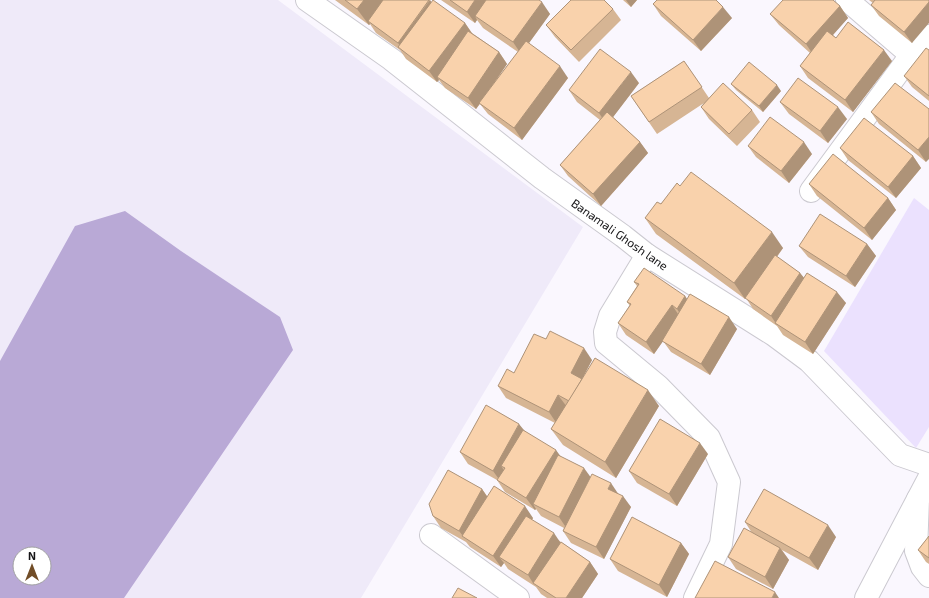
<svg xmlns="http://www.w3.org/2000/svg" width="929" height="598" font-family="'Exo 2',sans-serif">
<rect width="100%" height="100%" fill="#faf7fe"/>
<path fill="#efeaf9" fill-rule="evenodd" d="M0,0H278L583,227L361,598H0ZM20,554H44V578H20Z"/>
<path fill="#ebe1fe" d="M914,198L929,210V427L916,448L824,351Z"/>
<path fill="#b9a9d6" fill-rule="evenodd" d="M125,211L181,251L280,317L293,350L124,598H0V361L75,226ZM20,554H44V578H20Z"/>
<g fill="none" stroke-linecap="round" stroke-linejoin="round">
<defs>
<g id="street">
<path d="M911,55L929,36"/>
<path d="M811,191L911,55L847,0"/>
<path d="M647,255L610,316L605,332L606,343L658,386L709,438L729,482L721,544L695,598"/>
<path d="M918,499L916,551L922,567L929,576"/>
<path d="M431,535L518,598"/>
</g>
<g id="secondary">
<path d="M307,0L391,59L542,178L623,236L647,255L774,335L809,361L900,455L929,465"/>
<path d="M866,598L929,478"/>
</g>
</defs>
<use href="#street" stroke="#cbc9d0" stroke-width="24"/>
<use href="#secondary" stroke="#cbc9d0" stroke-width="24"/>
<use href="#street" stroke="#fff" stroke-width="22"/>
<use href="#secondary" stroke="#fff" stroke-width="22"/>
</g>
<g fill="#d6b594">
<path d="M335,0H430L431,3L465,23L472,33L499,52L507,64L493,85L518,52L483,28L477,20L475,23L441,0H539L550,14L529,43L568,78L522,140L488,114L480,104L476,109L445,88L439,80L437,82L406,59L400,50L376,33L370,24L369,25Z"/>
<path d="M623,0H637L631,7Z"/>
<path d="M869,0H929L912,43L879,16L871,5L873,3Z"/>
<path d="M653,4L732,18L701,51L661,16Z"/>
<path d="M840,6L848,18L833,35L836,38L892,61L853,112L808,78L800,66L810,53L779,25L770,14Z"/>
<path d="M613,9L621,20L579,62L555,37L546,25Z"/>
<path d="M929,50V101L912,87L904,76Z"/>
<path d="M684,61L709,98L752,110L760,122L737,146L709,119L701,107L704,103L657,134L631,96Z"/>
<path d="M639,83L613,117L640,142L648,153L601,206L568,176L560,165L600,120L577,102L569,90Z"/>
<path d="M731,84L781,91L763,112L736,90Z"/>
<path d="M780,102L847,119L828,143L789,114Z"/>
<path d="M929,109L926,162L879,124L871,112Z"/>
<path d="M748,146L812,154L789,183L756,157Z"/>
<path d="M840,148L913,156L921,168L896,198L848,160Z"/>
<path d="M809,184L888,198L896,210L872,240L817,196Z"/>
<path d="M680,186L783,248L777,257L800,273L804,278L846,303L813,354L783,335L777,326L753,309L746,298L745,299L656,234L645,218Z"/>
<path d="M867,244L876,256L855,287L808,257L799,246Z"/>
<path d="M634,282L685,296L687,299L737,329L710,375L671,352L663,341L654,354L626,335L618,323L630,306L627,302L637,286Z"/>
<path d="M546,339L592,360L582,379L659,406L616,478L563,445L551,429L555,423L506,398L498,386L514,373Z"/>
<path d="M524,431L590,477L618,494L631,507L604,559L571,543L563,531L564,528L541,516L536,509L535,510L505,492L497,480L468,464L460,452Z"/>
<path d="M708,454L677,506L637,483L629,471Z"/>
<path d="M482,489L487,496L533,518L532,520L561,542L590,562L598,574L582,598H547L541,594L536,587L508,569L504,563L501,567L470,547L466,542L441,528L433,516Z"/>
<path d="M745,522L836,537L818,570L782,550L789,560L773,589L736,569L728,557L752,533Z"/>
<path d="M929,536V564L926,562L918,550Z"/>
<path d="M681,543L689,554L667,597L618,571L610,559Z"/>
</g>
<g fill="#ae9378">
<path d="M364,0H387L368,21L370,24L369,25L357,9Z"/>
<path d="M430,0L438,12L404,52L398,43Z"/>
<path d="M475,0H491L475,16L477,20L475,23L467,12Z"/>
<path d="M626,0H637L631,7Z"/>
<path d="M542,2L550,14L521,54L513,42Z"/>
<path d="M929,2V23L912,43L904,32Z"/>
<path d="M840,6L848,18L814,56L806,44Z"/>
<path d="M723,7L732,18L701,51L693,40Z"/>
<path d="M465,23L473,35L437,77L439,80L437,82L429,71Z"/>
<path d="M884,50L892,61L853,112L845,100Z"/>
<path d="M499,52L507,64L476,109L468,98Z"/>
<path d="M560,66L568,78L522,140L514,128Z"/>
<path d="M631,72L639,83L607,125L599,113Z"/>
<path d="M777,85L781,91L763,112L759,106Z"/>
<path d="M838,107L847,119L828,143L820,131Z"/>
<path d="M929,137V159L926,162L918,150Z"/>
<path d="M640,142L648,153L601,206L593,194Z"/>
<path d="M804,142L812,154L789,183L781,171Z"/>
<path d="M913,156L921,168L896,198L888,187Z"/>
<path d="M888,198L896,210L872,240L864,228Z"/>
<path d="M772,232L783,248L745,299L734,283Z"/>
<path d="M867,244L876,256L855,287L846,276Z"/>
<path d="M800,273L809,284L777,325L771,316Z"/>
<path d="M837,292L846,303L813,354L805,342Z"/>
<path d="M685,296L693,308L685,321L677,309Z"/>
<path d="M672,305L680,317L654,354L646,342Z"/>
<path d="M729,317L737,329L710,375L701,364Z"/>
<path d="M584,348L592,360L579,385L571,373Z"/>
<path d="M648,390L659,406L616,478L605,462Z"/>
<path d="M558,395L567,407L557,424L549,412Z"/>
<path d="M519,424L528,435L501,466L506,473L501,482L493,471Z"/>
<path d="M700,443L708,454L677,506L669,494Z"/>
<path d="M556,450L564,461L533,504L536,509L535,510L526,498Z"/>
<path d="M584,468L592,479L567,529L559,517Z"/>
<path d="M611,483L619,495L608,489Z"/>
<path d="M482,489L490,501L463,536L459,531Z"/>
<path d="M623,496L631,507L604,559L596,547Z"/>
<path d="M525,506L533,518L505,561L499,557L504,563L501,567L493,556Z"/>
<path d="M828,525L836,537L818,570L809,558Z"/>
<path d="M554,533L562,545L533,583L528,575Z"/>
<path d="M681,543L689,554L667,597L659,585Z"/>
<path d="M780,548L789,560L773,589L765,577Z"/>
<path d="M590,562L598,574L582,598H566Z"/>
<path d="M775,592L779,598H772Z"/>
</g>
<g fill="#f9d2ac" stroke="#ae9378">
<path d="M345,0H364L357,9Z"/>
<path d="M383,0H429L398,43L368,21Z"/>
<path d="M433,0L465,23L429,71L398,47Z"/>
<path d="M450,0H475L467,12Z"/>
<path d="M486,0H539L542,2L513,42L475,16Z"/>
<path d="M571,0H604L613,9L571,50L546,25Z"/>
<path d="M657,0H716L723,7L693,40L653,4Z"/>
<path d="M783,0H833L840,6L806,44L770,14Z"/>
<path d="M875,0H929V2L904,32L871,5Z"/>
<path d="M848,22L884,50L845,100L800,66L827,31L836,38Z"/>
<path d="M468,31L499,52L468,98L437,77Z"/>
<path d="M526,41L560,66L514,128L479,103Z"/>
<path d="M926,48L929,50V96L904,76Z"/>
<path d="M600,49L631,72L599,113L569,90Z"/>
<path d="M684,61L702,87L649,122L631,96Z"/>
<path d="M749,62L777,85L759,106L731,84Z"/>
<path d="M798,78L838,107L820,131L780,102Z"/>
<path d="M723,83L752,110L729,134L701,107Z"/>
<path d="M895,83L929,109V137L918,150L871,112Z"/>
<path d="M607,112L640,142L593,194L560,165Z"/>
<path d="M770,117L804,142L781,171L748,146Z"/>
<path d="M864,118L913,156L888,187L840,148Z"/>
<path d="M833,154L888,198L864,228L809,184Z"/>
<path d="M691,172L772,232L734,283L645,218L657,202L661,204L677,183L680,186Z"/>
<path d="M820,214L867,244L846,276L799,246Z"/>
<path d="M775,255L800,273L771,316L745,298Z"/>
<path d="M644,268L685,296L677,309L672,305L646,342L618,323L631,304L627,302L639,284L634,282Z"/>
<path d="M807,273L837,292L805,342L775,323Z"/>
<path d="M690,294L729,317L701,364L662,341Z"/>
<path d="M550,331L584,348L571,373L582,379L569,401L558,395L549,412L498,386L507,369L514,373L534,334L546,339Z"/>
<path d="M595,358L648,390L605,462L551,429Z"/>
<path d="M486,405L519,424L493,471L460,452Z"/>
<path d="M660,419L700,443L669,494L629,471Z"/>
<path d="M523,430L556,450L526,498L497,480L505,468L501,466Z"/>
<path d="M558,455L584,468L559,517L533,504Z"/>
<path d="M448,470L482,489L459,531L433,516L429,504Z"/>
<path d="M592,474L611,483L608,489L623,496L596,547L563,531Z"/>
<path d="M494,486L525,506L493,556L462,536Z"/>
<path d="M764,489L828,525L809,558L745,522Z"/>
<path d="M526,516L554,533L528,575L499,557Z"/>
<path d="M632,517L681,543L659,585L610,559Z"/>
<path d="M744,528L780,548L765,577L728,557Z"/>
<path d="M929,536V558L918,550Z"/>
<path d="M561,542L590,562L566,598H556L533,583Z"/>
<path d="M715,561L775,592L772,598H695Z"/>
<path d="M458,588L477,598H452Z"/>
</g>
<g text-anchor="middle" dominant-baseline="central" stroke-width="3" stroke-linejoin="round" paint-order="stroke">
<g font-size="12" fill="#151416" stroke="#fff">
<text transform="translate(620 234) rotate(35)">Banamali Ghosh lane</text>
</g>
</g>
<g transform="translate(32 566)"><circle r="19" fill="#ffffff" stroke="#a1a1a2"/>
<path d="M0-3L7 15L0 10L-7 15Z" fill="#714d27"/>
<text y="-6" font-size="11" font-weight="bold" text-anchor="middle" fill="#151416">N</text>
</g>
</svg>
